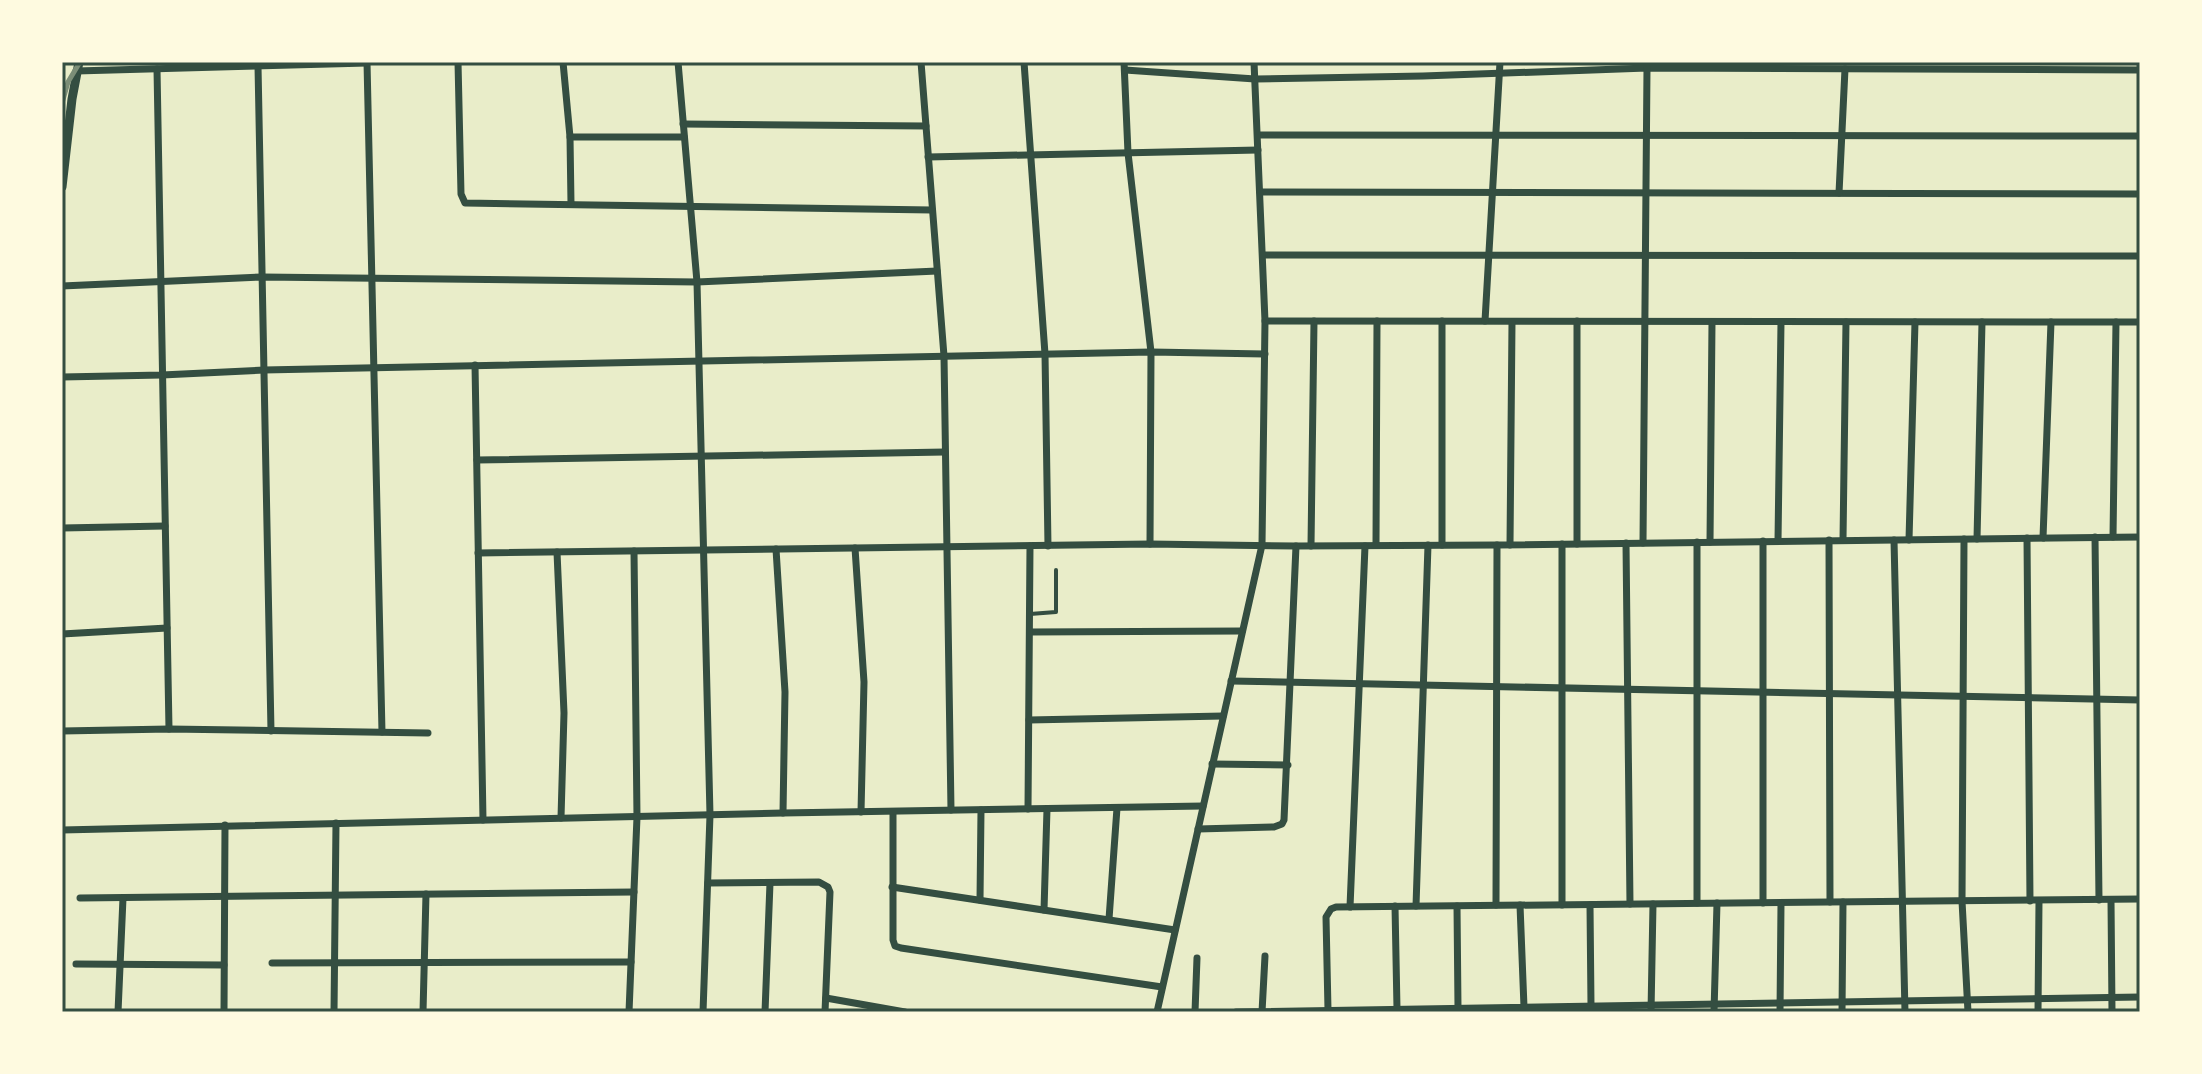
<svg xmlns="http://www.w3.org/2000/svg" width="2202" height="1074" font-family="'Alegreya Sans',sans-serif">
<rect width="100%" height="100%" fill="#e9edc9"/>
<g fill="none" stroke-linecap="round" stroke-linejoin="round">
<path stroke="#344e41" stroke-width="4" d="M1030,614L1056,612V570"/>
<g stroke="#344e41" stroke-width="7">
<path d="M367,62L382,732"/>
<path d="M458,62L461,194L465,203L932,210"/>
<path d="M563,62L570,137L571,204"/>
<path d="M678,62L697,282L710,815L703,1012"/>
<path d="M921,62L944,356L951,810"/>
<path d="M1024,62L1045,354L1048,546"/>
<path d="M1124,62L1128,153L1151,352L1150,544"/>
<path d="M258,66L271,731"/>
<path d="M157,69L169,729"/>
<path d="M1125,70L1255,79L1423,76L1647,68L2140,70"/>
<path d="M76,71L367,63"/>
<path d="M683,124L926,126"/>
<path d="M1258,135L2140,136"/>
<path d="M570,137H684"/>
<path d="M928,157L1258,150"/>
<path d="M1260,192L2140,194"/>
<path d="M1839,193L1845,69"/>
<path d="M1263,255L2140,256"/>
<path d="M62,286L262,277L697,282L937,271"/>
<path d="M1265,321L2140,322"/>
<path d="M1485,321L1500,62"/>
<path d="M1577,321V544"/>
<path d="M475,365L483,820"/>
<path d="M62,377L162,375L264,370L1151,352L1265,354"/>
<path d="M477,460L945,452"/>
<path d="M62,528L165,526"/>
<path d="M2095,537L2099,900"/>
<path d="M2113,537L2116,322"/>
<path d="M2027,538L2030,901"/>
<path d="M2043,538L2051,322"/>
<path d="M1964,539L1962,901L1968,1012"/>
<path d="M1977,539L1982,322"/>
<path d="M1829,540L1830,902"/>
<path d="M1843,540L1846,322"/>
<path d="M1894,540L1905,1012"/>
<path d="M1909,540L1915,322"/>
<path d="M1763,541V903"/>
<path d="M1778,541L1781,322"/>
<path d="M1697,542V903"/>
<path d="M1710,542L1712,322"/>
<path d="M1626,543L1630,904"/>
<path d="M1643,543L1647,68"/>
<path d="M1376,545L1377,321"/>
<path d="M1442,545V321"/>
<path d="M1510,545L1512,322"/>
<path d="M1311,546L1314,321"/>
<path d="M855,548L864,682L861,812"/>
<path d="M776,549L785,692L783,813"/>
<path d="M557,552L564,713L561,818"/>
<path d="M478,553L1150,544L1296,546L1497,545L2140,537"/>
<path d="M1030,632L1242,631"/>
<path d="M62,634L167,628"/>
<path d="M1231,681L2140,700"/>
<path d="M1029,720L1223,716"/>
<path d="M62,731L169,729L428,733"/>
<path d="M1212,764L1288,765"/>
<path d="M1028,809L1030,546"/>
<path d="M893,812V940L895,946L901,948L1162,987"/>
<path d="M1198,829L1274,827L1282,824L1284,820L1296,546"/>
<path d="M62,830L783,813L1203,806"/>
<path d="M708,883L819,882L828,887L830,892L825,1012"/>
<path d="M892,887L1175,930"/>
<path d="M80,898L634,892"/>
<path d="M980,900L981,810"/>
<path d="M2111,900L2112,1012"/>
<path d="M1496,905L1497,545"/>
<path d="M1520,905L1524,1007"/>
<path d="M1562,905V544"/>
<path d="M1590,905L1591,1006"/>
<path d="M1395,906L1397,1009"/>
<path d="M1416,906L1428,545"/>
<path d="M1457,906L1458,1008"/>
<path d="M1350,907L1365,546"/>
<path d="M1044,910L1047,809"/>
<path d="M1109,919L1117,808"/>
<path d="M272,963L631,962"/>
<path d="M76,964L224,965"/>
<path d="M826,998L905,1012"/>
<path d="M1328,1010L1326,917L1331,909L1336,907L2140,899"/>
<path d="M118,1012L123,898"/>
<path d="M224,1012L225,825"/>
<path d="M334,1012L336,823"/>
<path d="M423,1012L426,894"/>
<path d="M629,1012L637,817L634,551"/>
<path d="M765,1012L770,883"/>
<path d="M1157,1012L1262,545L1265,321L1254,62"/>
<path d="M1195,1012L1197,958"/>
<path d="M1236,1012L2140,997"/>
<path d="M1262,1012L1265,956"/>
<path d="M1651,1012L1653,904"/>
<path d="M1714,1012L1717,903"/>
<path d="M1780,1012L1781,903"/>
<path d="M1842,1012L1843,902"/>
<path d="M2038,1012L2039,901"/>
</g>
<path stroke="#344e41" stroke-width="9" d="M62,187L72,99L79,62"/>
<path stroke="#7c8e77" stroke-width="5" d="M62,103L68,82L80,62"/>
</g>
<rect width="2202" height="1074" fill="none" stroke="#fefae0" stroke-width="128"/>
<rect x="64" y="64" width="2074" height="946" fill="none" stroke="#344e41" stroke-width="3"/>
</svg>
